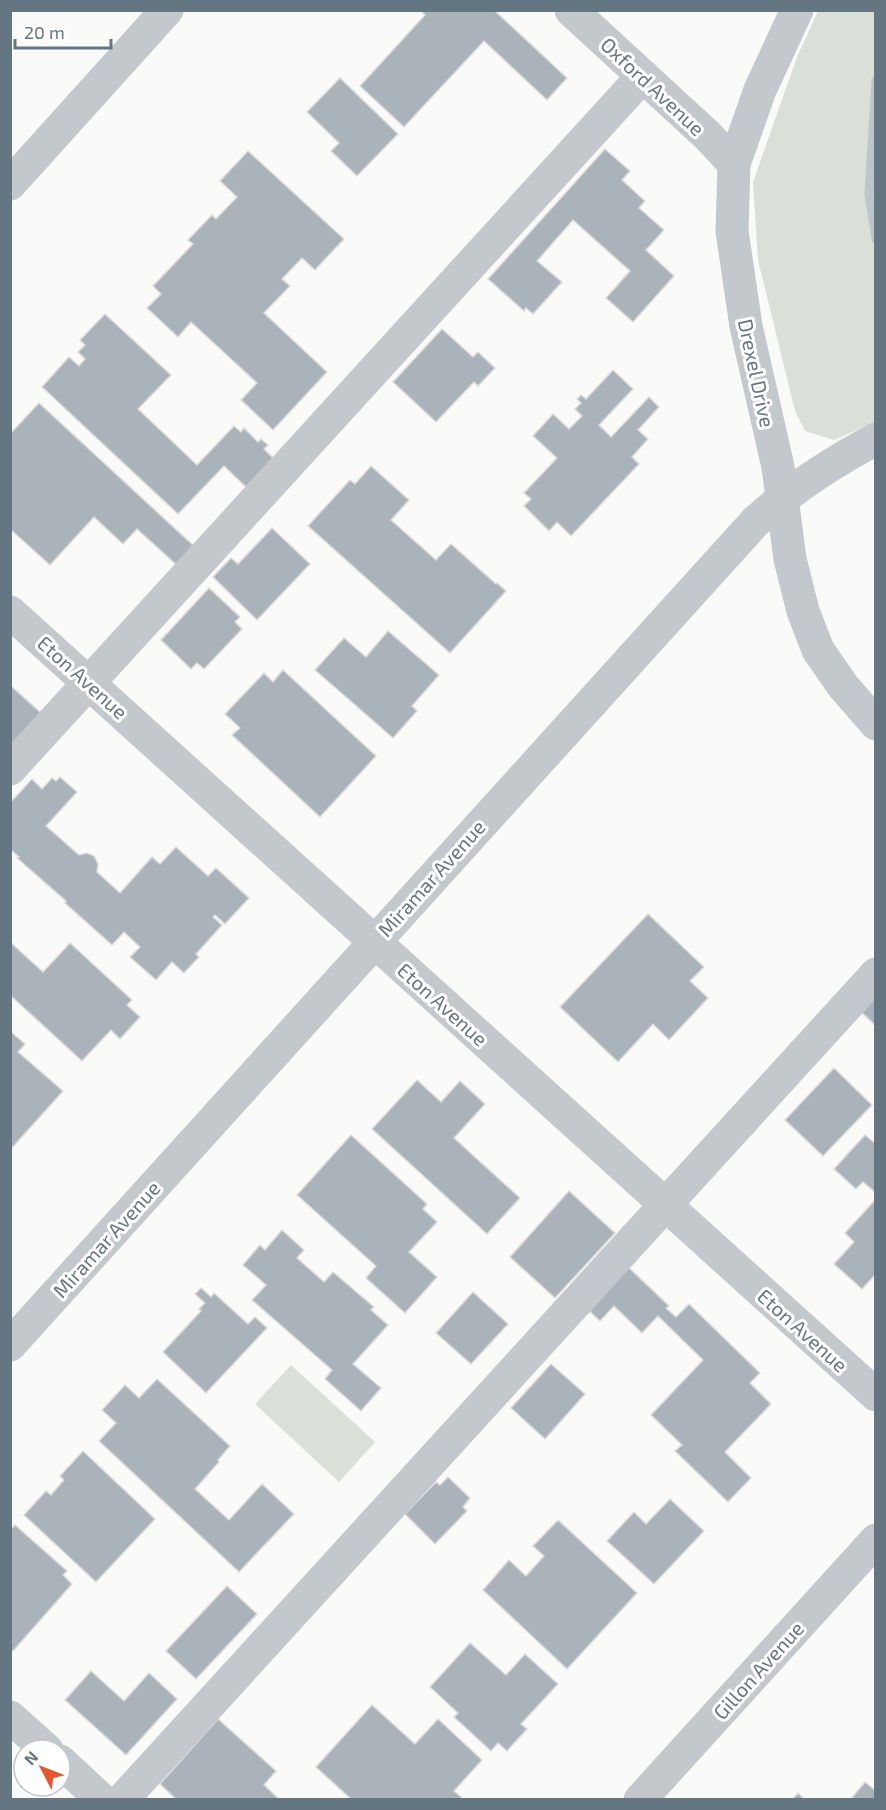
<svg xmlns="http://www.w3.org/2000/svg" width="886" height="1810" font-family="'Exo 2',sans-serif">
<rect width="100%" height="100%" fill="#fafaf8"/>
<g fill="#dadfd7">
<path d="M818,11H875V422L834,440L805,431L795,411L758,260L753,182L797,57Z"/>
<path d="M291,1365L375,1442L339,1482L255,1404Z"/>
</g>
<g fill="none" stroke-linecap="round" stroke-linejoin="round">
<path stroke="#bbc7cb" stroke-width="9" d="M876,80L869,194L876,239"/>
</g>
<g fill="#aab3b9" stroke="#dcdcda" stroke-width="1.5">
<path d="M420,10H494L567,78L547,100L484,41L404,127L360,86L425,15Z"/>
<path d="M340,78L398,134L357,176L331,151L339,143L307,112Z"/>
<path d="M605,149L630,171L622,180L645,201L639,208L664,230L646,250L674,276L633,322L606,298L630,271L573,220L537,261L562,282L533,314L526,308L524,311L488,279Z"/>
<path d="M248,151L344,239L315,270L302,258L282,279L290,286L264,313L327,372L273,430L241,400L257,383L191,322L178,337L147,308L161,294L153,286L193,244L188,240L212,215L216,219L237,197L220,181Z"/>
<path d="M105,314L171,375L138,409L197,465L234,426L241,432L244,428L258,442L261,439L268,445L264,449L273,458L246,487L224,466L178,514L42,387L69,357L79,366L85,359L78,352L85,345L80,340Z"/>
<path d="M442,329L473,357L478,352L495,368L478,386L474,382L436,422L393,382Z"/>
<path d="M613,370L633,389L599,425L611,437L649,397L659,407L638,430L648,439L632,457L639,464L571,536L557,522L549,531L524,506L531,499L524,493L557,458L533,436L553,414L569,429L582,416L575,409L581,403L577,399L581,395L586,399Z"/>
<path d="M39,403L196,548L179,567L137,529L123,544L94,517L50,565L10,529V434Z"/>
<path d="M371,466L409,500L391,520L436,560L451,544L496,584L497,583L506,591L450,653L308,526L350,480L355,484Z"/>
<path d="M272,528L310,564L257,620L213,577L231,558L238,564Z"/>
<path d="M209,588L240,617L235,622L242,629L204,669L197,663L191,669L161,640Z"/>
<path d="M388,631L439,675L412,706L417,711L393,738L315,670L344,638L366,657Z"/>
<path d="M283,670L376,756L320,817L232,735L240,728L225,714L264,673L273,682Z"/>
<path d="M10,685L42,714L10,749Z"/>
<path d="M60,777L77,792L46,826L79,855L87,853L94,856L98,864L97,872L120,893L152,857L160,864L176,847L208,876L216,868L249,898L225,924L215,915L213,917L222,925L196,954L199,957L184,973L172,962L156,980L130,957L140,947L124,932L112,945L65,903L66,901L17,858L19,857L10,849V803L32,779L42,789L52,778L56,781Z"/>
<path d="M648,914L704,967L690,981L708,998L669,1040L653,1024L618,1062L560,1007Z"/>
<path d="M10,942L43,972L70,943L132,1000L127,1005L140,1017L120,1039L111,1030L82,1061L10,995Z"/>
<path d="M876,990V1026L858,1009Z"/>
<path d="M10,1031L25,1044L18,1052L63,1091L10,1150Z"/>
<path d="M834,1068L872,1105L823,1156L785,1120Z"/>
<path d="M417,1080L441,1102L460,1081L485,1104L454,1138L520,1198L487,1234L372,1129Z"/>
<path d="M351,1135L427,1204L423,1209L437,1222L409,1252L437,1277L405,1313L366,1278L376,1266L297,1195Z"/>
<path d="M865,1135L876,1144V1193L863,1182L856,1189L834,1169Z"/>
<path d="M569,1191L615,1233L555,1298L510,1257Z"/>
<path d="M876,1199V1274L862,1289L834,1264L854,1242L845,1233Z"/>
<path d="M282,1230L304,1250L297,1258L324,1282L333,1272L374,1307L371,1310L388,1325L353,1364L381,1388L361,1411L325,1379L332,1370L252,1300L266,1285L243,1265L260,1245L265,1250Z"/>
<path d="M624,1263L669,1306L666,1308L676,1317L689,1304L760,1373L750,1383L771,1404L725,1452L751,1478L728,1502L675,1451L682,1445L651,1415L703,1360L658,1316L642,1333L614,1306L600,1321L583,1305Z"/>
<path d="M201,1288L211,1297L214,1293L248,1324L255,1317L267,1328L206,1393L163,1352L201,1311L199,1309L205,1303L195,1294Z"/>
<path d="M473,1292L508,1324L471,1364L436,1333Z"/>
<path d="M551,1364L585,1394L545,1439L511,1408Z"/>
<path d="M157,1379L230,1446L218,1460L219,1462L195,1489L229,1520L262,1484L294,1514L239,1572L99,1441L116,1423L102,1410L125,1385L139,1398Z"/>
<path d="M83,1451L155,1519L96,1582L24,1515L46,1491L51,1495L64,1480L60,1476Z"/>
<path d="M448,1477L470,1498L463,1507L467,1511L435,1544L405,1514L436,1482L440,1485Z"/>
<path d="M670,1499L704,1531L654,1584L607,1541L634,1512L646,1524Z"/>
<path d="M558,1520L637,1593L567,1669L483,1590L509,1560L526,1576L544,1556L533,1546Z"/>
<path d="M15,1525L67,1571L63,1575L72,1584L13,1651L10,1649V1530Z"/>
<path d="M227,1586L257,1614L196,1679L166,1651Z"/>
<path d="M470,1643L506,1675L525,1654L558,1684L521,1724L527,1729L507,1751L498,1743L491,1751L454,1717L458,1713L430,1687Z"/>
<path d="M91,1671L124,1701L149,1673L177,1699L126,1755L65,1700Z"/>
<path d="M372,1705L415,1744L438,1719L482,1760L454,1791L461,1797L459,1800H352L316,1767Z"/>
<path d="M218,1719L276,1771L264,1785L280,1800H177L160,1784Z"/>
<path d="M865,1782L876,1791V1800H850Z"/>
<path d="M798,1793L805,1800H792Z"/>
</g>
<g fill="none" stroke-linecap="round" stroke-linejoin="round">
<g stroke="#c3c8cc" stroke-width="33">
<path d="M571,10L708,136L734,164"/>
<path d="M797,10L760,90L734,164L732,231L746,326L778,467L790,559L803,611L818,650L843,686L876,724"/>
<path d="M10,184L167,10"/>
<path d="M10,612L876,1395"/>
<path d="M10,769L643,76"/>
<path d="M10,1345L755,522C792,488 831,463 876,439"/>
<path d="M10,1717L47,1750"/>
<path d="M60,1761L102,1800"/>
<path d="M122,1800L876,974"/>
<path d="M640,1800L876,1540"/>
</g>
</g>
<g text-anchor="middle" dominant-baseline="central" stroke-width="6" stroke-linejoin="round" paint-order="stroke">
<g font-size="20" fill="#657683" stroke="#fff">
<text transform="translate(653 86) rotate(43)">Oxford Avenue</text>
<text transform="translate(757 373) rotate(78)">Drexel Drive</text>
<text transform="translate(83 677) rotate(42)">Eton Avenue</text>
<text transform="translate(431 878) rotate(-48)">Miramar Avenue</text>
<text transform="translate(443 1004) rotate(42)">Eton Avenue</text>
<text transform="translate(106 1239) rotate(-48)">Miramar Avenue</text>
<text transform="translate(803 1330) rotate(42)">Eton Avenue</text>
<text transform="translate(758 1670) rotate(-48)">Gillon Avenue</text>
</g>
</g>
<rect width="886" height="1810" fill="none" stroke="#657683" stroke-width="24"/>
<g transform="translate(42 1768) rotate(312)"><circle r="28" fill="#ffffff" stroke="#c1c8cd" stroke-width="1.5"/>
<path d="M0-4.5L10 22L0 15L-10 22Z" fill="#e4572e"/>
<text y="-9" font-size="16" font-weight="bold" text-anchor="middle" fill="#657683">N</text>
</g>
<path d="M15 39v9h96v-9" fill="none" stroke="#657683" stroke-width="3"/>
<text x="24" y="39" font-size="18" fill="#657683" stroke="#ffffff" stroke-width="4.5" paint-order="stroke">20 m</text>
</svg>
